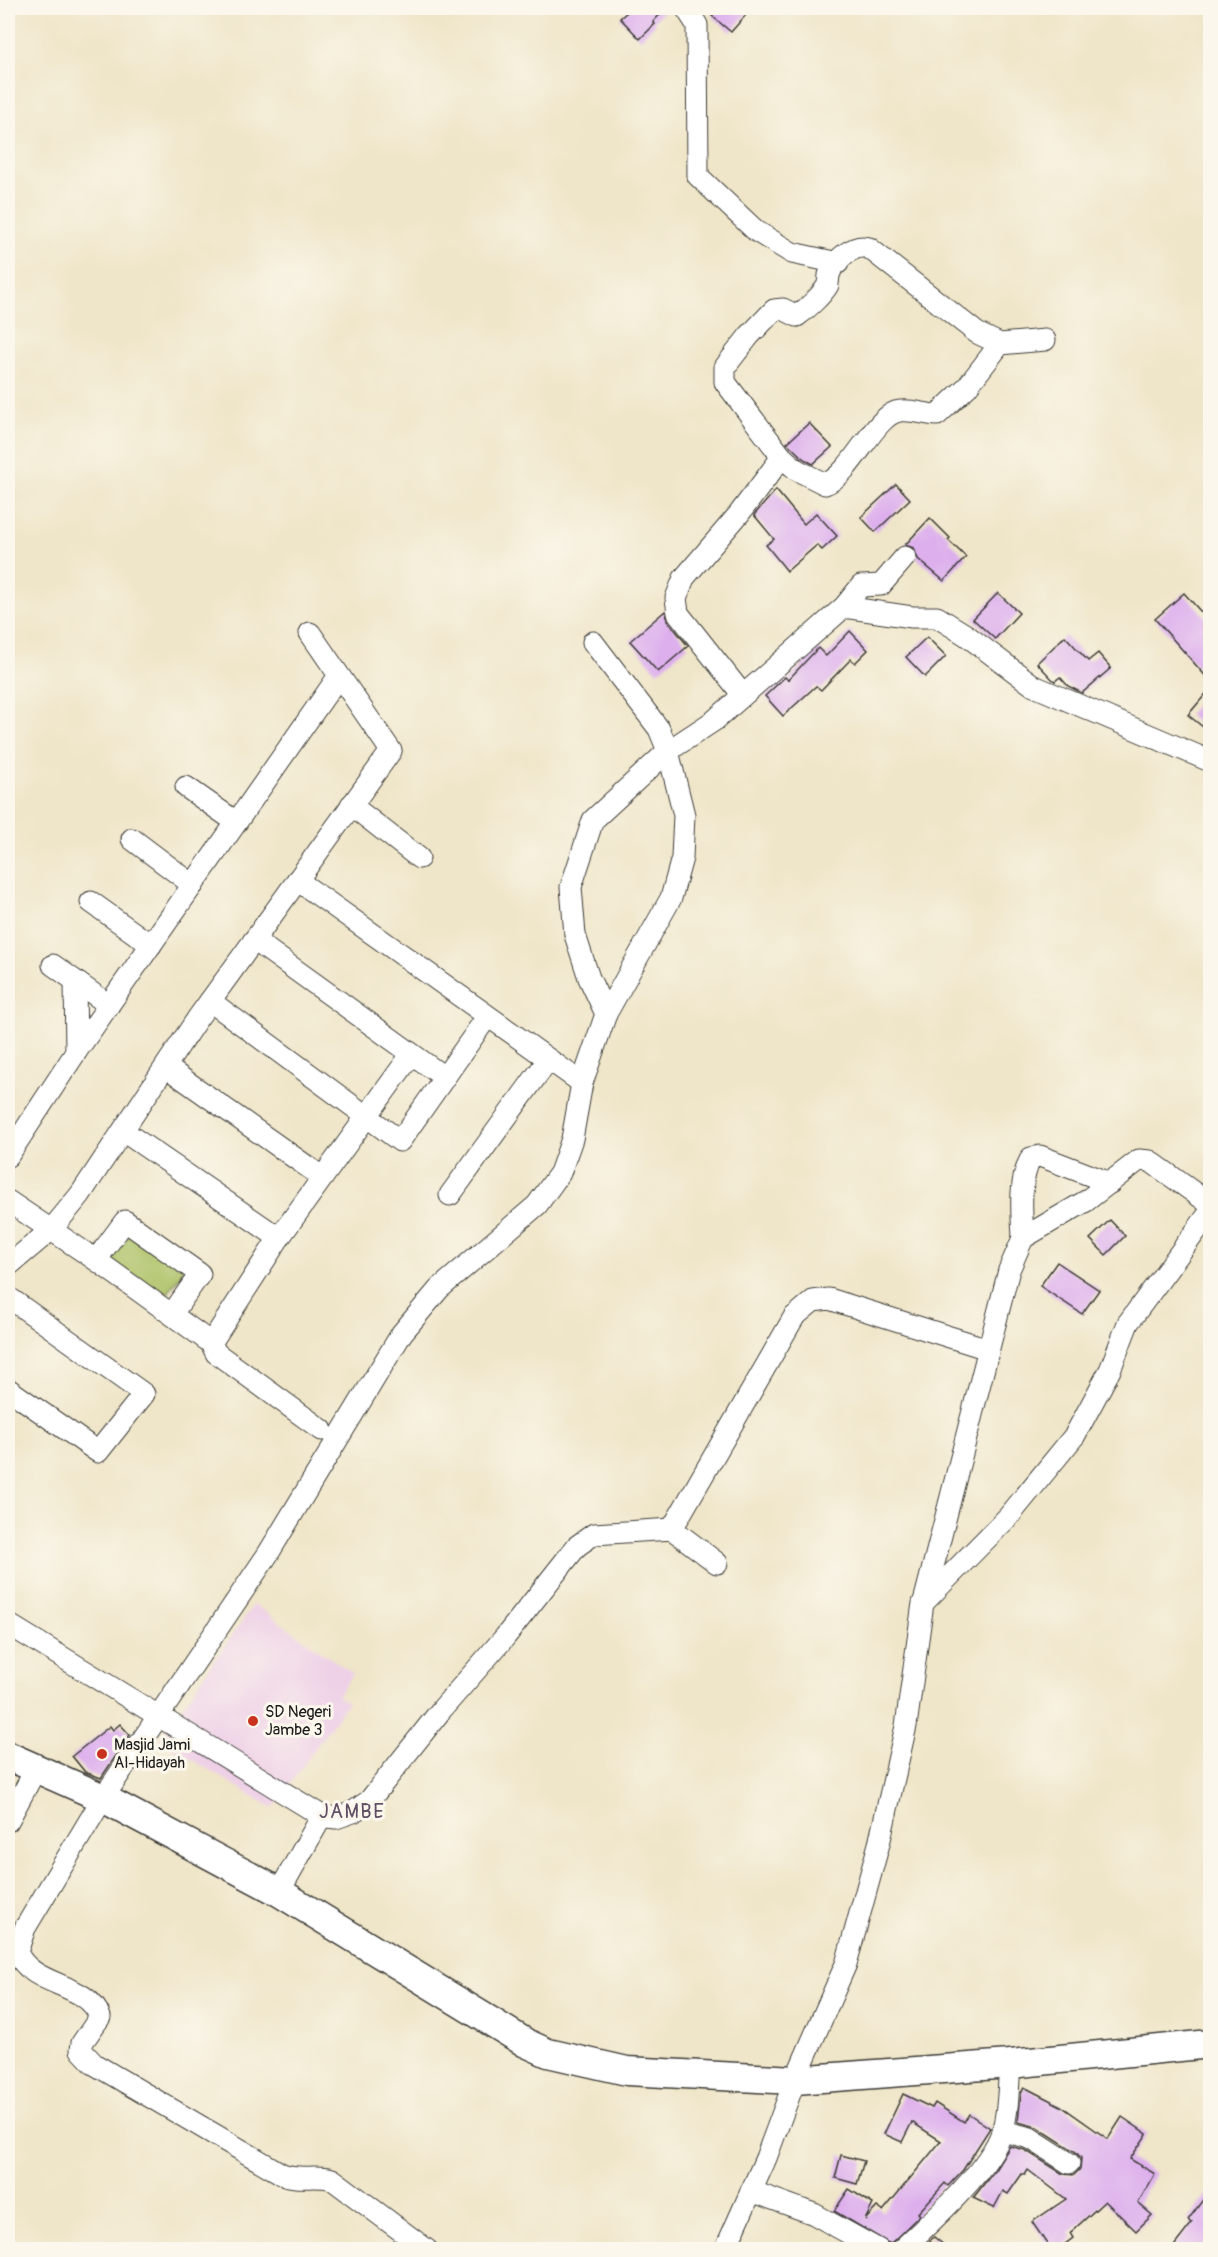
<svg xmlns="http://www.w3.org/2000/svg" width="1218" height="2257" font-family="Pangolin,sans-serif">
<rect width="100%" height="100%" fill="#fbf7ec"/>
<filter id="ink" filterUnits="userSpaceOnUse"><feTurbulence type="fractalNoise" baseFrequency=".0167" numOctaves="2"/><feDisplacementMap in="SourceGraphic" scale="12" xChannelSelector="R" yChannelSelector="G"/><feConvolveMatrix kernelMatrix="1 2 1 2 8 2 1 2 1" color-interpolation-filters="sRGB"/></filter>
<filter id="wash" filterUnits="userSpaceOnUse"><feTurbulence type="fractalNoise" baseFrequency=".008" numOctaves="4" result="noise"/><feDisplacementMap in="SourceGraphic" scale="24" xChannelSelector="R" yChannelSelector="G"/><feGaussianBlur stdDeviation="1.35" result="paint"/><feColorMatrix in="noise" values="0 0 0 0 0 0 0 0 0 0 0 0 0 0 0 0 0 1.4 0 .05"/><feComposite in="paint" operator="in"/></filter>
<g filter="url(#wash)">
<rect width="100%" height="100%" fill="#efe5c8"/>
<path fill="#eed0e7" d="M254,1604L353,1674L337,1696L348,1702L273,1808L159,1740Z"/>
<path fill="#adc267" stroke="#646f42" stroke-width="1.5" d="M131,1231L185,1270L162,1301L109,1261Z"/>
<g id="blocks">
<g fill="#ddafed">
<path d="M632,8H666L653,22L655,24L640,39L620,18Z"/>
<path d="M719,8H752L731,32L712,16Z"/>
<path d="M809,423L832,447L813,464L804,459L787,443Z"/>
<path d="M896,484L910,499L875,532L861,517Z"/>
<path d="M776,490L804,524L816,513L837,536L822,550L817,545L787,571L766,545L774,539L754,515Z"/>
<path d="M930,518L950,538L948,540L966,557L944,581L918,559L914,548L905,545Z"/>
<path d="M998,593L1019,613L995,639L973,619Z"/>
<path d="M1184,593L1210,622V681L1155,619Z"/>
<path d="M665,611L668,621L688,646L658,672L630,641Z"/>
<path d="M850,631L868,650L855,663L851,659L821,690L816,686L783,716L765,696L785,677L788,680L818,648L826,656Z"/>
<path d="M1065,636L1088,661L1098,653L1111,668L1082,693L1068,686L1060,677L1055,681L1053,680L1037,663Z"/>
<path d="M927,637L946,656L925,677L906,657Z"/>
<path d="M1210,689V718L1203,727L1188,715Z"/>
<path d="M1110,1220L1125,1236L1106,1255L1090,1239Z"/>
<path d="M1057,1262L1099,1290L1082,1314L1040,1286Z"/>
<path d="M120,1724L130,1735L101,1778L85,1772L72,1756L110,1726L113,1730Z"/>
<path d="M1024,2087L1061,2106L1108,2139L1122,2117L1147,2134L1130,2159L1155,2174L1138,2203L1152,2215L1136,2231L1105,2201L1070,2233L1073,2238L1057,2250H1051L1032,2222L1066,2199L1028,2170L1025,2175L1022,2174L1008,2194L1003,2191L994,2208L973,2198L995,2170L1010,2146L1025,2150L1063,2174L1074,2175L1080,2169L1081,2158L1076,2152L1037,2127L1018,2122L1021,2094Z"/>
<path d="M903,2094L932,2108L935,2103L964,2122L969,2114L990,2128L963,2170L948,2186L945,2183L918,2213L920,2215L890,2244L834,2211L849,2189L873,2204L865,2220L877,2207L883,2211L941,2141L912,2122L902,2142L884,2134Z"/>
<path d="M841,2155L864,2161L857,2184L835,2178Z"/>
<path d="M1210,2190V2250H1171L1192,2223L1188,2220Z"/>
<path d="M934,2237L950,2250H920Z"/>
</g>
</g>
</g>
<g filter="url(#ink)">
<use href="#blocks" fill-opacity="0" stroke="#3c3a36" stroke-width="1.5"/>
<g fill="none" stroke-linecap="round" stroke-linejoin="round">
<defs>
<g id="street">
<path d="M686,8L697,25L698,176L756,231L792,253L838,263"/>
<path d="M1000,344L967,387L937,415C925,415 912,409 900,411C875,413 852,475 825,484L797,470L782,457L725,382V367L749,336L774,310L783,309L797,316C807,309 822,295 828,285C828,283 829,276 829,275C834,260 854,243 869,248L977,333L1000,344L1045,340"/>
<path d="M844,607L912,617H937L966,635L1034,686L1210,761"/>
<path d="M593,642L659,729L668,751L684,815L682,858L671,898L606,1014"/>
<path d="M742,694L678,613L676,598L684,578L739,514L782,457"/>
<path d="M186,787L236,822"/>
<path d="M351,805L419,858"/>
<path d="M132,839L193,885"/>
<path d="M297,880L582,1083"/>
<path d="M91,902L151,945"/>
<path d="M254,940L444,1077"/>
<path d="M53,965L109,1005"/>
<path d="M75,981L76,1052"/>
<path d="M210,1001L400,1141L487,1017"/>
<path d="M166,1067L322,1177"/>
<path d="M123,1131L279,1238"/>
<path d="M8,1156L76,1052L338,677"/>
<path d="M450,1195L548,1060"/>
<path d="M8,1201L96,1260L211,1343L279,1238L411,1055"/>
<path d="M1023,1238C1022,1212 1018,1182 1031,1158L1040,1156L1110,1183"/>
<path d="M96,1260L125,1221L200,1274L172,1314"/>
<path d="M8,1266L52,1229L80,1195L197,1019L391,751L310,633"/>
<path d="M8,1297L144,1394L98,1452L8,1389"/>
<path d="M211,1343L216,1353L322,1430"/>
<path d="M672,1529L794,1317L813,1301L829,1299L988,1349"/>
<path d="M924,1602L1009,1270L1023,1238L1086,1201L1139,1160L1150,1161L1210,1204"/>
<path d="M8,1624L322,1816"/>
<path d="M8,1821L37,1767"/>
<path d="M279,1892L322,1816L336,1818L353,1812L369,1801L442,1709L505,1637L577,1546L594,1534L672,1529L717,1563"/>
<path d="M1003,2131L1030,2138L1069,2163"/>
<path d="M751,2191L814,2214L879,2250"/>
<path d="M427,2250L332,2179C315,2174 299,2181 282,2174L94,2064L81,2050L82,2043L100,2017C87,1981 32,1988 17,1952L25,1928L103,1798L268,1554L402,1333L439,1289L537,1205L560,1173L572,1139L582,1083L606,1014L589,978L575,935L571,887L593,820L668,751L715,720L844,607L861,586L881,585L905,557"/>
<path d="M725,2250L766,2158L795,2080L846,1964L879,1844L906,1726L923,1603L1009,1516L1075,1435L1110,1370L1128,1323L1210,1212"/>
<path d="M901,2250C931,2222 990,2169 1002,2132C1009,2111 1008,2085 1010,2064"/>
</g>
<path id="secondary" d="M8,1756L103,1798L279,1892L526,2043L548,2053L627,2071L795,2080L1010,2064L1210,2044"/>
</defs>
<use href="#street" stroke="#3c3a36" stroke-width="23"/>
<use href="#secondary" stroke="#3c3a36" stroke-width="31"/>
<use href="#street" stroke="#fff" stroke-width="21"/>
<use href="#secondary" stroke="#fff" stroke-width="28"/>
</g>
</g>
<g fill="#c8321e" stroke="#fbf7ec" stroke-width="2">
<circle cx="253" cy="1721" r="6"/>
<circle cx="102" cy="1754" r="6"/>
</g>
<g text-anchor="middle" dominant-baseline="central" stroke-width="6" stroke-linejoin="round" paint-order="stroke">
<g font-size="16" fill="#1c1c1c" stroke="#fbf7ec" text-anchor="start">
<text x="265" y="1712">SD Negeri<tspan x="265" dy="18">Jambe 3</tspan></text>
<text x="114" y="1745">Masjid Jami<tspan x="114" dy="18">Al-Hidayah</tspan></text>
</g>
<g font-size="20" letter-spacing="1.5" fill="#604f65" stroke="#fbf7ec">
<text x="352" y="1811">JAMBE</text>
</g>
</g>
<rect width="1218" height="2257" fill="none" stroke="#fbf7ec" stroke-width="30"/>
</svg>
